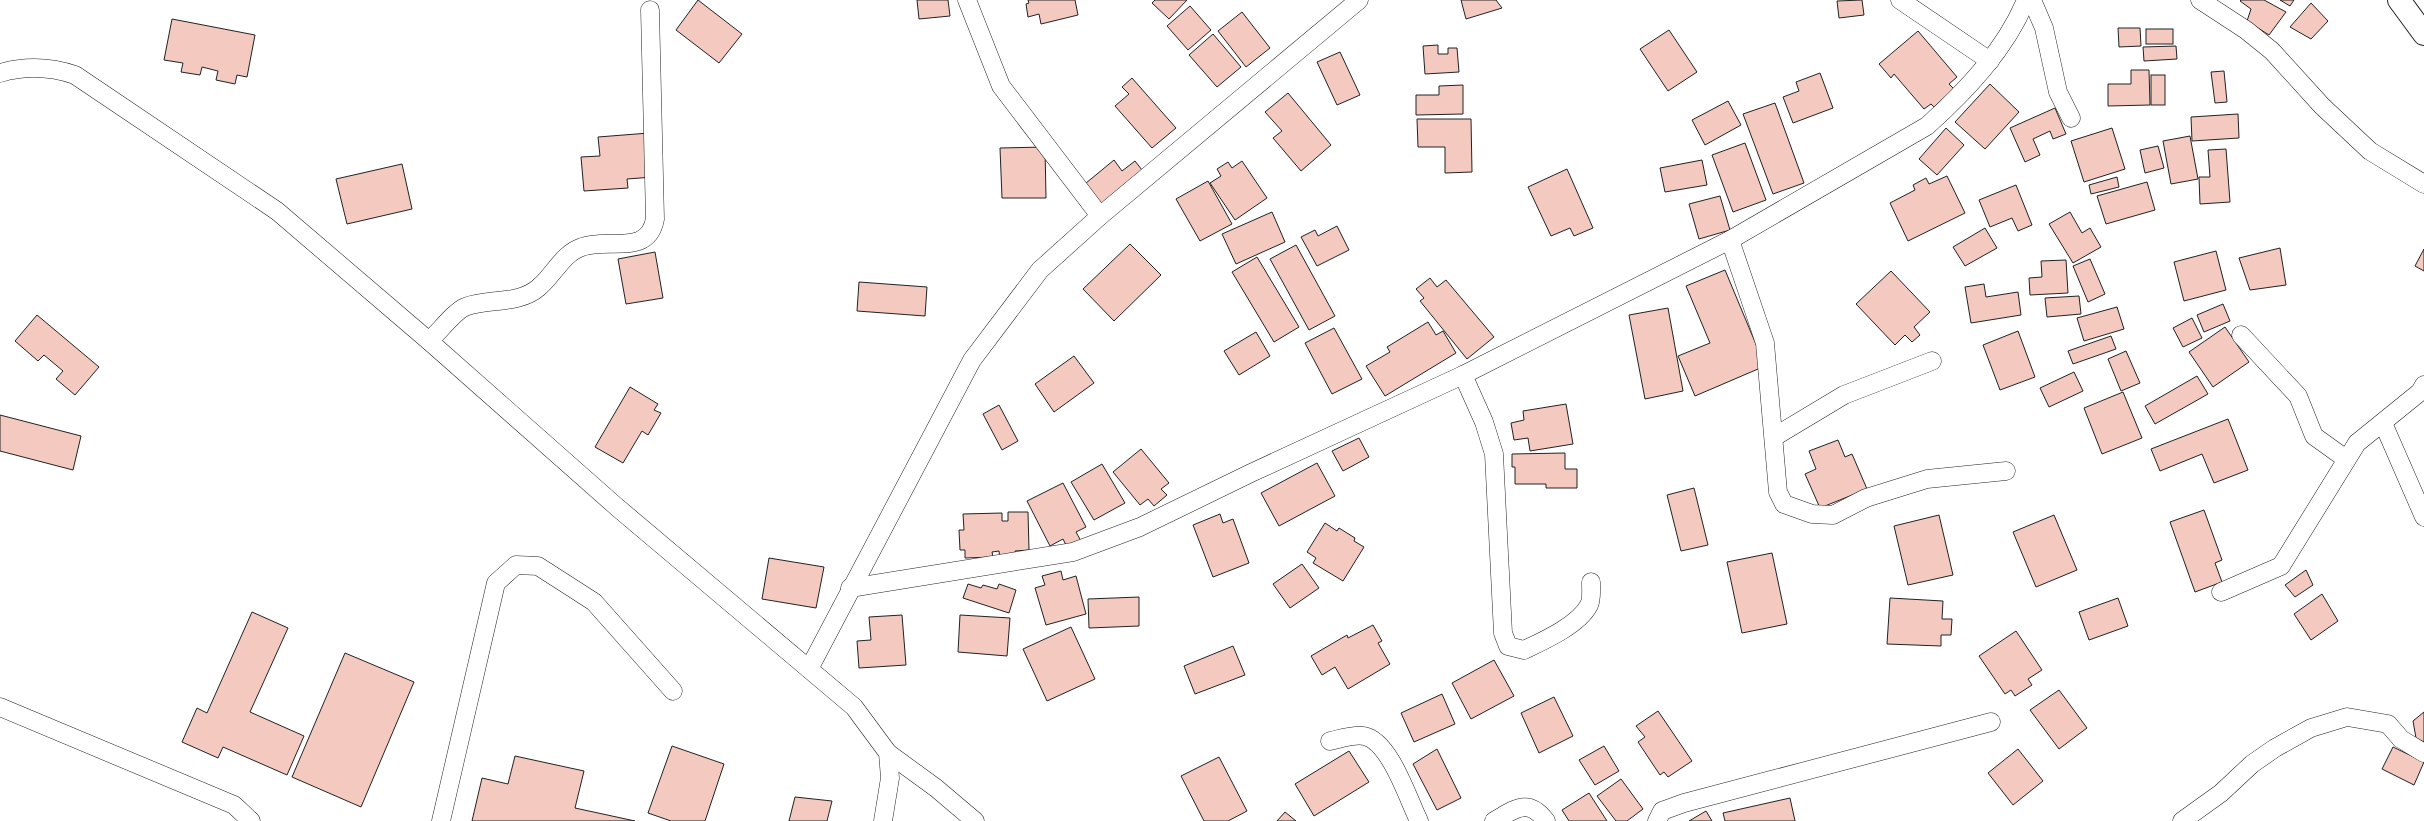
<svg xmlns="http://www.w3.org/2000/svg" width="2424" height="821" font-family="Georgia,serif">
<rect width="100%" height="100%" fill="#fff"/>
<g fill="#f3c9c0" stroke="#222">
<path d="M698,0L742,34L719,63L676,30Z"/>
<path d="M917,0H948L950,16L919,19Z"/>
<path d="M1028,0H1075L1078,15L1041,24L1039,14L1028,17L1026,4L1029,3Z"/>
<path d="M1155,0H1187L1169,19L1152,3Z"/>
<path d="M1461,0H1496L1502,8L1466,19Z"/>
<path d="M1862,0L1864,15L1839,18L1837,1Z"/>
<path d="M2241,0H2264L2286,12L2269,35L2247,21L2251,9L2240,1Z"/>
<path d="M2280,0H2294L2290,6Z"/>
<path d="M2311,3L2328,21L2311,39L2290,27Z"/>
<path d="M1190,6L1211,30L1188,50L1167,26Z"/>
<path d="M1242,12L1270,48L1246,67L1218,31Z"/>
<path d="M172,19L255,35L247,77L237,75L235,84L216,80L218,71L202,67L200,75L181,72L183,63L164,60Z"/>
<path d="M2118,28H2140L2141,46L2119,47Z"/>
<rect x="2146" y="29" width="27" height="15"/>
<path d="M1669,30L1697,72L1668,91L1640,49Z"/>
<path d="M1918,31L1957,77L1949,84L1954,89L1934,107L1931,104L1924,109L1894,74L1891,78L1879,64Z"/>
<path d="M1213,34L1241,67L1217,87L1189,55Z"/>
<path d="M1438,45V54H1448V48H1457L1459,72L1425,74L1423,46Z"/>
<path d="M2176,46L2177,59L2144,61L2143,47Z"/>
<path d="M1340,52L1360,95L1337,105L1317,62Z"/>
<path d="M2131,70H2149L2150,105L2108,106V84H2131Z"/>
<path d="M2224,71L2227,102L2215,103L2211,72Z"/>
<path d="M1820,73L1833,108L1793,123L1783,97L1799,91L1796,82Z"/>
<rect x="2151" y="75" width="14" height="30"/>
<path d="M1132,78L1176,128L1152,148L1115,106L1129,94L1122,87Z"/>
<path d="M1990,84L2019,112L1985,149L1955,122Z"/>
<path d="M1463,85V114L1416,115V95H1439V86Z"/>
<path d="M1288,93L1331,145L1301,171L1273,138L1282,131L1265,112Z"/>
<path d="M1728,101L1741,125L1705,145L1692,120Z"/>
<path d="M1775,103L1804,183L1773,194L1743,114Z"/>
<path d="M2055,108L2066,134L2053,139L2050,131L2033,139L2040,155L2025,162L2010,128Z"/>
<path d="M2238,114L2239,138L2192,141L2191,117Z"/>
<path d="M1417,119H1471L1472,172L1445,173V147H1418Z"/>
<path d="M1946,128L1964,145L1937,175L1919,159Z"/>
<path d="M2112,128L2125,169L2084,182L2071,141Z"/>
<path d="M649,133L653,177L627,179L628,188L584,191L581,157L600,156L598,137Z"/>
<path d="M2190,136L2198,179L2171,184L2163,141Z"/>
<path d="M1745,143L1766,200L1733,212L1712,155Z"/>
<path d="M2158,146L2164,168L2145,173L2140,150Z"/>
<path d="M1045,147L1046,198H1002L1000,148Z"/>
<path d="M2226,149L2230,202L2200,204L2199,177H2210L2208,150Z"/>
<path d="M1114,160L1122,171L1135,161L1142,170L1096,208L1080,188Z"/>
<path d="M1702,160L1707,185L1665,192L1660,168Z"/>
<path d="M1242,161L1267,198L1235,220L1210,183L1221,176L1217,169L1228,162L1232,168Z"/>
<path d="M402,164L412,209L347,224L336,179Z"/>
<path d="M1567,169L1593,228L1574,236L1570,228L1551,236L1528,187Z"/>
<path d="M1947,176L1965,213L1908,241L1890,203L1915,190L1913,185L1926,178L1929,184Z"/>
<path d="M2117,177L2119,187L2091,194L2089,185Z"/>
<path d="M1208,181L1232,224L1200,241L1176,199Z"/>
<path d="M2147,182L2155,210L2106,224L2097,196Z"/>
<path d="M2016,185L2032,225L2018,231L2012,218L1990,227L1979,200Z"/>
<path d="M1720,196L1730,230L1699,239L1689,204Z"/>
<path d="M1272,212L1285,242L1236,264L1222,234Z"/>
<path d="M2070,212L2082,233L2090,228L2101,247L2073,263L2049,224Z"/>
<path d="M1337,226L1349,250L1317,266L1301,237L1315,230L1318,236Z"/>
<path d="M1985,228L1997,248L1965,266L1953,247Z"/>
<path d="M1130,244L1161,275L1114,321L1083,289Z"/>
<path d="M1296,245L1335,316L1309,330L1270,259Z"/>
<path d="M2280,248L2286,285L2250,290L2239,258Z"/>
<path d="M2424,249V271L2415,266Z"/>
<path d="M2216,251L2226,290L2184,301L2174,262Z"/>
<path d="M655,252L663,298L626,304L618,259Z"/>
<path d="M1257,257L1299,327L1274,342L1232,272Z"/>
<path d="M2090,259L2105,294L2088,302L2073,266Z"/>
<path d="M2066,260L2068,293L2030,295L2029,278L2042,277L2041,261Z"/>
<path d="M1725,270L1765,366L1695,396L1678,356L1710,343L1686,286Z"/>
<path d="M1891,271L1930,312L1914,327L1920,335L1912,342L1905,335L1895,345L1856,304Z"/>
<path d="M1430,278L1437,287L1446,280L1494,337L1467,359L1420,301L1424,298L1416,289Z"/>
<path d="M859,282L927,287L925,316L857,311Z"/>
<path d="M1984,284L1986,297L2018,292L2021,315L1971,323L1965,287Z"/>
<path d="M2079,296L2081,314L2047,317L2045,298Z"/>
<path d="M2223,304L2230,321L2204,332L2197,315Z"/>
<path d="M2117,307L2124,329L2084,341L2077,318Z"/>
<path d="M1668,308L1683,391L1645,399L1629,315Z"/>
<path d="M37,315L99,367L75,395L56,379L63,371L44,355L38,361L15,341Z"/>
<path d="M2192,318L2202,338L2183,347L2173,328Z"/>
<path d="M1428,322L1436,335L1443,331L1456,353L1385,396L1366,366L1390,352L1387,347Z"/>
<path d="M2225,327L2249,362L2213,387L2189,352Z"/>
<path d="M1334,328L1362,379L1332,394L1305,343Z"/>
<path d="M2018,331L2035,377L2000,390L1983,345Z"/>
<path d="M1256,332L1270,356L1239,375L1224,351Z"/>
<path d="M2111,336L2116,349L2073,364L2068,351Z"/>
<path d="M2126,351L2140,383L2121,391L2108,359Z"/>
<path d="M1074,356L1094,383L1054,412L1035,384Z"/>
<path d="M2074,372L2083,391L2049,407L2040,388Z"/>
<path d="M2197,376L2208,394L2155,424L2145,406Z"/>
<path d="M630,387L658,404L654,410L661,413L648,435L642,431L623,463L595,447Z"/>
<path d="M2123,392L2142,438L2102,454L2084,408Z"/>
<path d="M1566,404L1573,444L1530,451L1528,438L1514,440L1511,423L1524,420L1523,411Z"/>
<path d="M999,405L1018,441L1002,450L983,414Z"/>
<path d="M0,415L81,436L73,470L0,451Z"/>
<path d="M2228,419L2248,470L2214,483L2202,454L2160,471L2151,449Z"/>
<path d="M1359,438L1369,457L1343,471L1332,451Z"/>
<path d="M1838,440L1845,457L1852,454L1867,489L1820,508L1805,474L1816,469L1809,451Z"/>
<path d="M1141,449L1169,483L1161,489L1167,495L1154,506L1148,499L1140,505L1113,472Z"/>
<path d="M1565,453V469H1577V488H1546V484H1515V467H1512V454Z"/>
<path d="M1317,463L1335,496L1279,526L1261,493Z"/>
<path d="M1102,464L1125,503L1094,520L1071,482Z"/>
<path d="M1063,483L1086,527L1076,532L1081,541L1067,547L1063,539L1050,546L1027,501Z"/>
<path d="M1694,488L1708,545L1681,551L1667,495Z"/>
<path d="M2204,510L2222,560L2215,563L2222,582L2195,592L2170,522Z"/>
<path d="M1008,512H1028L1029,550L1015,551L1016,559H1000L999,551L992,552L993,557L965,558V550H960L959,530H964L963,514L1002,513V521H1008Z"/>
<path d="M1220,514L1223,523L1233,519L1249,563L1213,577L1193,525Z"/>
<path d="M1939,515L1953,575L1908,585L1894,526Z"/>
<path d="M2054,515L2077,570L2036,587L2013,532Z"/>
<path d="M1325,523L1337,531L1339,528L1355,538L1354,541L1364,547L1343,581L1313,563L1316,558L1307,552Z"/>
<path d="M1772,553L1787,624L1742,633L1727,562Z"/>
<path d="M769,558L824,567L816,608L762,599Z"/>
<path d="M1302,564L1319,588L1290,608L1273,584Z"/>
<path d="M2306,570L2313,585L2295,597L2285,585Z"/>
<path d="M1061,571L1063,580L1076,576L1086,614L1046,625L1035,588L1045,585L1042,576Z"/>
<path d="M968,584L981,588L983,585L997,589L999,584L1016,590L1009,613L963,598Z"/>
<path d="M2322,594L2338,621L2311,640L2294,614Z"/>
<path d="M1139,597V626L1089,628L1088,599Z"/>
<path d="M1890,598L1943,601L1942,619H1952L1951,635H1941V646L1887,644Z"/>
<path d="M2118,598L2128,626L2089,640L2079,612Z"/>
<path d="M252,612L288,628L250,712L304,736L287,775L223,747L218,758L182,742L197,708L207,713Z"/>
<path d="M902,615L906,665L859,668L857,641L871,640L869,617Z"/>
<path d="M960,615L1010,618L1007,656L958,652Z"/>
<path d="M1373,625L1382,641L1378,643L1390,664L1348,689L1335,667L1322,675L1311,656L1347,635L1348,638Z"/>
<path d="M1071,627L1095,679L1047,701L1023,649Z"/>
<path d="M2016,631L2042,670L2028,679L2032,685L2015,696L2011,690L2005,694L1979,656Z"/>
<path d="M1233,646L1245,675L1195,694L1184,666Z"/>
<path d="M345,653L414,682L361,807L292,777Z"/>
<path d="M1494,660L1514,696L1471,719L1452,683Z"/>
<path d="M2059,690L2087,728L2059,749L2030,710Z"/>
<path d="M1442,694L1455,724L1414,742L1401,713Z"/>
<path d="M1554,697L1573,736L1539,753L1521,713Z"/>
<path d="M1658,711L1692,761L1668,777L1664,772L1660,775L1638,742L1645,737L1636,726Z"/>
<path d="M2424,712V742L2416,738L2413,721Z"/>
<path d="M672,746L724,764L705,821H671L648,813Z"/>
<path d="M1604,746L1619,771L1595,785L1579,760Z"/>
<path d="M2393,747L2424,762L2414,785L2382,769Z"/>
<path d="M1437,749L1461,798L1437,810L1413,764Z"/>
<path d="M2018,749L2043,781L2013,805L1988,773Z"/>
<path d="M1349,751L1369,782L1314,816L1295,784Z"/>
<path d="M515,756L584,771L575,808L635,821H472L482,778L508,784Z"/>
<path d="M1219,757L1247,811L1228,821H1204L1181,776Z"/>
<path d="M1621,779L1643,809L1627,821H1616L1597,796Z"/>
<path d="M1589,793L1607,821H1569L1562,810Z"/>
<path d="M795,797L832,801L827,821H789Z"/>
<path d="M1790,798L1795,821H1725L1723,813Z"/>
<path d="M1706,811L1712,821H1689Z"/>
<path d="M1285,812L1296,821H1277Z"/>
</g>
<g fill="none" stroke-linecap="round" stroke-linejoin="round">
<defs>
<g id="minor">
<path d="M967,0L1001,86L1100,216"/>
<path d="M1900,0L1990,61"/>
<path d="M2032,0L2044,28L2058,92L2071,118"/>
<path d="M2200,0L2246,30L2272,51L2322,106L2370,151L2424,184"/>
<path d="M0,73C24,66 51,67 75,75L277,211L429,341L618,508L854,707L888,753L890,778L883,821"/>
<path d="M1730,240L1765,343L1778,492L1784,504L1812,514L1833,515L1866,498L1927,479L2006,471"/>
<path d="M2241,335L2298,396L2314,436L2346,459"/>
<path d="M429,341C438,333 455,311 465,307C488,298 518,305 538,288C553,276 563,253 582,247C608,237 648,257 655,219L650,10"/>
<path d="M1463,375L1484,422L1494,454L1503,633L1508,646L1524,650C1543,641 1579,625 1589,605C1592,600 1591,589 1591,582"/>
<path d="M2383,423L2424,517"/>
<path d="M1774,437L1844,395L1932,361"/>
<path d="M850,588L1073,552L1140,527L1251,473L1463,375L1730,240L1927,126C1966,91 2006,49 2026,0"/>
<path d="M2221,592L2281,566L2357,443L2420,392L2424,385"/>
<path d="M809,669L972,360L1040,270L1100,216L1359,0"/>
<path d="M0,707L234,805L251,821"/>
<path d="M1330,741C1340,739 1354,734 1364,736C1390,741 1408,799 1419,821"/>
<path d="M888,753L936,788L975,821"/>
<path d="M441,821L496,583L516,565L538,566L594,602L673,691"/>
<path d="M1494,821C1515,809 1528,797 1546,821"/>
<path d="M1657,821L1662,811L1684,803L1991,722"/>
<path d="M2182,821L2221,793L2252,764L2275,748L2311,728L2347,717L2388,724L2401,739L2424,753"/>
</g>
<path id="tertiary" d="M2399,0L2424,34"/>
</defs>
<use href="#minor" stroke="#222" stroke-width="19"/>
<use href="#tertiary" stroke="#222" stroke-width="24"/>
<use href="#minor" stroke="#fff" stroke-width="18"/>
<use href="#tertiary" stroke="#fff" stroke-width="22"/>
</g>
</svg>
